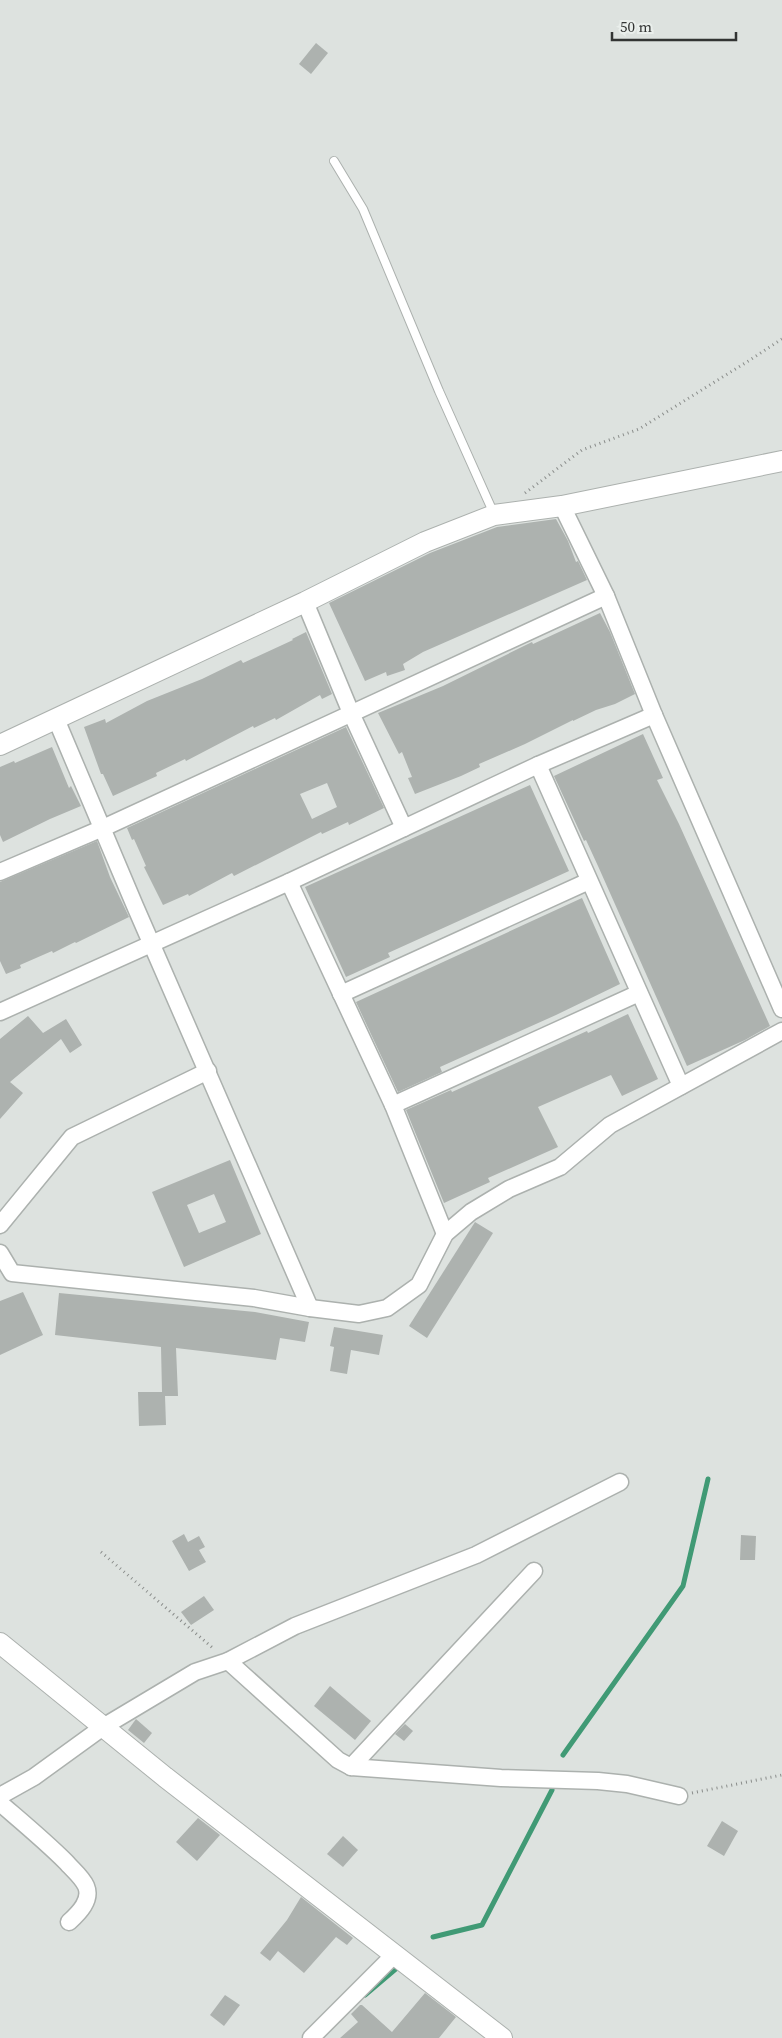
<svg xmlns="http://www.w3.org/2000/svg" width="782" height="2038" font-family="'Source Serif 4',serif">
<rect width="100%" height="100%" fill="#dde2df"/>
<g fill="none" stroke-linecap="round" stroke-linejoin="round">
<g stroke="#409a75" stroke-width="5">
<path d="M563,1755L683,1586L708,1479"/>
<path d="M433,1937L482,1925L552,1790"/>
<path d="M365,1995L398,1967"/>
</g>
</g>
<g fill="#adb2af" fill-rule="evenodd">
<path d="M316,43L328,53L311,74L299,64Z"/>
<path d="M556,519L568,541L576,562L578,561L587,580L423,652L403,664L405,670L387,676L386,672L365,681L329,603L430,553L497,527Z"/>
<path d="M600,613L610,632L635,694L615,704L596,710L573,721V720L525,744L479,764L480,767L461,776L415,794L408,778L412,777L402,752L399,754L378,713L443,686L532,642L533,644Z"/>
<path d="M306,632L332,694L322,699L320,695L276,720L275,718L254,728L253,726L186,761L185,759L156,773L157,776L113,796L103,774H101L84,727L105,719L106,723L147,701L202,679L241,660L243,663L293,640L292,639Z"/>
<path d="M346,727L384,808L349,825L348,822L322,834L321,832L234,876L232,873L189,896L188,894L163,905L144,867L146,866L134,839L132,840L127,828ZM327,783L337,807L312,819L300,794Z"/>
<path d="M643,734L663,778L657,780L679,824L770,1026L745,1040L687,1066L598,866L586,840L584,841L554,776Z"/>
<path d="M52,747L69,788L71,786L81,806L50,819L3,842L0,835V767L14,761L15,763Z"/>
<path d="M530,785L569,871L388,953L390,957L346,977L305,887Z"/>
<path d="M97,841L110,877L129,917L76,943L75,942L53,953L52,951L20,965L21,968L6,974L0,961V882Z"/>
<path d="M582,898L620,984L556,1015L440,1067L442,1072L398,1092L356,1002Z"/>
<path d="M628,1014L658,1079L622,1096L611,1075L538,1107L558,1147L488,1178L490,1182L444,1203L406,1110L451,1090L452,1092L587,1031L588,1033Z"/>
<path d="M28,1016L43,1033L66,1019L82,1045L70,1053L61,1039L10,1082L23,1093L0,1119V1039Z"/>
<path d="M230,1160L261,1234L184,1267L152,1192ZM214,1194L226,1222L199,1233L187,1205Z"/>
<path d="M475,1222L493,1233L427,1338L409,1326Z"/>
<path d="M23,1292L43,1335L0,1355V1301Z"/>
<path d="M59,1293L255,1312L309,1322L305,1342L280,1338L276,1360L176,1348L178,1396H165L166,1425L139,1426L138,1392H162L161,1347L55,1335Z"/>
<path d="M334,1327L383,1335L379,1355L351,1350L347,1374L330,1371L334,1347L330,1346Z"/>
<path d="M184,1534L188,1542L199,1536L205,1547L199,1550L206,1562L189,1571L172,1541Z"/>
<path d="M741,1535L756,1536L755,1560H740Z"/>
<path d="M204,1596L214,1610L191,1625L181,1612Z"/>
<path d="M330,1686L371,1721L355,1740L314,1706Z"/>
<path d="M136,1719L152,1733L144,1743L128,1730Z"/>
<path d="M405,1724L413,1731L404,1741L395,1734Z"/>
<path d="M198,1818L220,1835L197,1861L176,1842Z"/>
<path d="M722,1821L738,1831L724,1856L707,1846Z"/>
<path d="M343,1836L358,1850L343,1867L327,1854Z"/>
<path d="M301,1897L353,1938L347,1945L336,1937L304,1973L278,1951L270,1961L260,1953L287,1920Z"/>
<path d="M425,1993L456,2017L439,2038H340L358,2022L351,2014L360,2005H362L392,2032Z"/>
<path d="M225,1995L240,2005L224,2026L210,2015Z"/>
</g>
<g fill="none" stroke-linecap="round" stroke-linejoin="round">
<defs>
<path id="service" d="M334,161L363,209L439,391L494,514"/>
<g id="minor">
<path d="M562,506L606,596L654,715L782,1009"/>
<path d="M305,602L351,713L404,828"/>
<path d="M56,719L135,906L310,1308"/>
<path d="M538,765L681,1086"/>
<path d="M0,872L103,828L606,596"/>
<path d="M289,882L393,1105L445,1234"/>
<path d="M341,994L589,881"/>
<path d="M0,1012L289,882L538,765L654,715"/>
<path d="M393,1105L639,993"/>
<path d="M0,1225L72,1137L208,1071"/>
<path d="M0,1253L12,1273L254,1298L310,1308L359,1314L387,1308L419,1285L445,1234L471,1212L509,1189L560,1167L610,1125L782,1031"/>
<path d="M228,1661L338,1760L351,1767L534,1571"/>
<path d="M351,1767L501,1778L598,1781L627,1784L679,1796"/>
<path d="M0,1796L34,1777L103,1727L195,1672L228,1661L295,1626L476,1555L620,1482"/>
<path d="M0,1803C22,1822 45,1841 66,1862C72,1869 82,1877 86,1886C92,1900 79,1913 69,1922"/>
<path d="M311,2038L395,1954"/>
</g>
<g id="tertiary">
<path d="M0,745L305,602L425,542L494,515L562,506L782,461"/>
<path d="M0,1643L165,1777L502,2038"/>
</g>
</defs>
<use href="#service" stroke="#acb1ae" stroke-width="10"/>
<use href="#minor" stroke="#acb1ae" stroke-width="19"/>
<use href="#tertiary" stroke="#acb1ae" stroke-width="22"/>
<g stroke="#8a8d8b" stroke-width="3" stroke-dasharray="1 4" stroke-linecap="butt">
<path d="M525,493L582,450L639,429L750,360L782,339"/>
<path d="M101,1552L214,1649"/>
<path d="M692,1793L782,1775"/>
</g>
<use href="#service" stroke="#fff" stroke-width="8"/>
<use href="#minor" stroke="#fff" stroke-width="16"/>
<use href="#tertiary" stroke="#fff" stroke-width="20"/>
</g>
<path d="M612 32v8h124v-8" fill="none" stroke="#323433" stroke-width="2.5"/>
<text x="620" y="32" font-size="15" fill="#323433" stroke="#eaefec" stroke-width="4" paint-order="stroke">50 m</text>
</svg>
